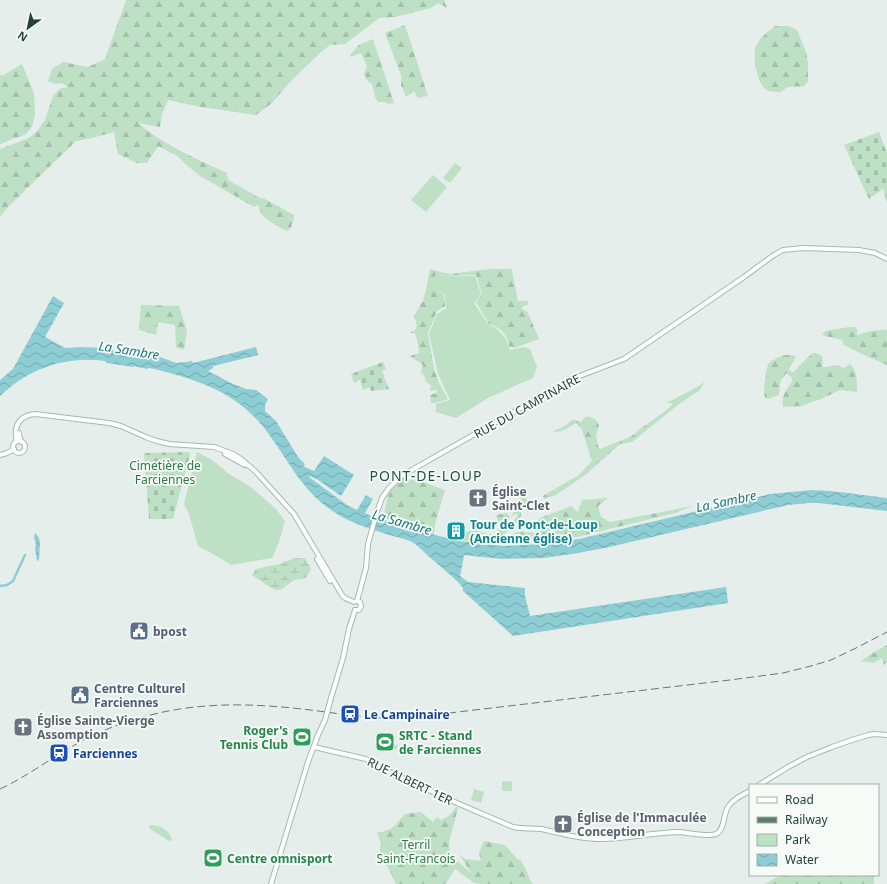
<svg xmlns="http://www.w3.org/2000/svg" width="887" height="884" font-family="'Noto Sans',sans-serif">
<defs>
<pattern id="forest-firs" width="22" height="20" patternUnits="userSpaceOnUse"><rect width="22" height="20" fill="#bee0c5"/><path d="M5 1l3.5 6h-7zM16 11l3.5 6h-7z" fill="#a3c1aa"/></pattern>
<pattern id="wetland-marsh" width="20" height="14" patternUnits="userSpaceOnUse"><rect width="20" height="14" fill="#bee0c5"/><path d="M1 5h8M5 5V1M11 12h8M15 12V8" fill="none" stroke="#a3c1aa"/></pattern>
<pattern id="cemetery-stones" width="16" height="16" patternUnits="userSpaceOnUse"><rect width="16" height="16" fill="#bee0c5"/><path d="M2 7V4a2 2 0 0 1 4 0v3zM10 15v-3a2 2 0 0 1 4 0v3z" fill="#a3c1aa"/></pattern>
<pattern id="water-waves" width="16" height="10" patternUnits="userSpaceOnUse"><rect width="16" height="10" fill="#8dcdd4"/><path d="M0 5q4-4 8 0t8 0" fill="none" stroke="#73a8ad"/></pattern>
</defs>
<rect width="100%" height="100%" fill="#e5eeea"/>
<g fill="#bee0c5">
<path d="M455,163L462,168L450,183L443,178Z"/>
<path d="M433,175L447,187L426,212L411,200Z"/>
<path d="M435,275L475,276L481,294L474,303L488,324L496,328L505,338L510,350L524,347L530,349L537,367L533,378L488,398L456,418L436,412V404L450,400L438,374L429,334L437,314L446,308L445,295L433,286Z"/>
<path d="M197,452L212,460L229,474L251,487L276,509L285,521L279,542L272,558L231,565L220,558L198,546L189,514L184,504Z"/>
<path d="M381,734L392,739L391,743L398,746L396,750L377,742Z"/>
<path d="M502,781L512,782V791H502Z"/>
<path d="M474,789L484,792L481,803L471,800Z"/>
<path d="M150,825C160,825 170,830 172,840L169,841L150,829L149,826Z"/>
</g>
<g fill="url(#forest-firs)">
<path d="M126,0H444L447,8L438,3L431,8L395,17L379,18L345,44L330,45L320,53L289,83L272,103L256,115L201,107L168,100L162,114L160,127L138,123C164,145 196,159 227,173L228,180L258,197L265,199L294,215V217L291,228L287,231C280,228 263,218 260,212C259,210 259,208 259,206L258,205L254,207L200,176L189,167L177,156L158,146L147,163H137L118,154L114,132L92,138L76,141L9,206L0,217V149L29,138L38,130L45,120L53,96L59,89L68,87L62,83L55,84L48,81L52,69L63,62L88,67L105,59Z"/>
<path d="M405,25L428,96L418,98L414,91L406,97L401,85V75L385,33Z"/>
<path d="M775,26H788L797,30L806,52L808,62V81L804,86C799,87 793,86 788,87C785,88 784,90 781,92C778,93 772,91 769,91C757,88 752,56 756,46C760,37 768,32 775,26Z"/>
<path d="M373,39L394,103L388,104L386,102H378L375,97L372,84L368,82L364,74L367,66L361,53L351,57L350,55L359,45Z"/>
<path d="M22,64L34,93L35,115L32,127L26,134L0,144V74L2,76Z"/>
<path d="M430,269L450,274L490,269H511L512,271L518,301H528V305L524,306L521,309L527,311L539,339L514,348L509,346C507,335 501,327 489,324L476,302L482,294L476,275H435L433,286L444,295L445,306L437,311L428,333L434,369L439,383L448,399L435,403H431L430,395L436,393L437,391L436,390L430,391L431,385L426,382L424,375L421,373L422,368L423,365L420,363L410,356L419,353C419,346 417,340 415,333H409L415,330L417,325L414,316L423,301L426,290Z"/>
<path d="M141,305L179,306L187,331L184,350L176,347L175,325L158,322L156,335L139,330Z"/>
<path d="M849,327H855L857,329V335C867,332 877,329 887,330V365L862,354L844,345L842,340L825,336L822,334L826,331Z"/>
<path d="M813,353C823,354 824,357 822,367H826L835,365L844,368L850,364C858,371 857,383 857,392L849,391L840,390L819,400L814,401L802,406L783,407C781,396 786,390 792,382V378L787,373C779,380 780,385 779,395L768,399L765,398C763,389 766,373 768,364C775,358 788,351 796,357L789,369L792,372H794L807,358Z"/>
<path d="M705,382L700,390L679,404L632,442L620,444L585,475L556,495L544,499L543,496L546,494L579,475L592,461L582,430L577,423C569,426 562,434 553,431C557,429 562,428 566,425C573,420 570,417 581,422L585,417C592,416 596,419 599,425L596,436L598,446L600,449L632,436L640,429L664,412L670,407L673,403H666L690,391Z"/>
<path d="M403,478L426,483L445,490L435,524L434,533L383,518L388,496L392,489Z"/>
<path d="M525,497L528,501L521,509V515L520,518L497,542L494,544L465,541L459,538C467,529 474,530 484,533C487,534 491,534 494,535L499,530L502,529L506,530L518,515L515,514L501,523C498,521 496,518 497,515L507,513L510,517C516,512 516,505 520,499Z"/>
<path d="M608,498L598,506L601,517L610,522L693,506L675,513L577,537L560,540L535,538L522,543L502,544C508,538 514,530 524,532C529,532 532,533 537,533L533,526L537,521L540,518L571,506L578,512L582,500Z"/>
<path d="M887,645V662L883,665L882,658L874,663L861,661L873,653Z"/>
<path d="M456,807L458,808L449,842L450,862L457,861L471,873L459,854L465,859L481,861L479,853L484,841L505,845L518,860L520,859L526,870L532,884H481L474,883L455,869L449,879L445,884H396L388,867L379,857L381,844L377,832C392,832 396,824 405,814L421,812L433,822L437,817L441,820L449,816Z"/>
<path d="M781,875H874V884H765Z"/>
</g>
<path fill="url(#wetland-marsh)" d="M295,558H305L311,569L306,578L294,580L282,589L276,590L271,588L252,575L256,569L279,564Z"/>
<g fill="url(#cemetery-stones)">
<path d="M879,132L887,153V204L883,189L869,199L844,145Z"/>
<path d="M383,362L386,369L382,371L389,389L371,391L370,387L363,390L360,380L354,383L351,374Z"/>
<path d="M190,452L189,458L173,519H149L144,453Z"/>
<path d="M453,521H459L460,531L458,534C453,535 451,534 447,531V529L448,528L450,527Z"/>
</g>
<g fill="url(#water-waves)">
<path d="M53,296L64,303L45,337L65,348L81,347L102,348L117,351L160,357L176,363L186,362L192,361L193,363L256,347L258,355L213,366V368L208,371L231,383L246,389L256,390L268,399L265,405V411L276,421L298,457L305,464L303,466L314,471L324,456L354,475L341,496L318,480L310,476L309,477L347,505L357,510L366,495L373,499L365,513L380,520L382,519L427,532L439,536L459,541L504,546L541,544L579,539L736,502L770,494L812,490L831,491L887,498V511L819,503H808L788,505L605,548L572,554L543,558L502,559L463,555L464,556L460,576L468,582L525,588V596L530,616L726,587L728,603L513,636L463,591V588L458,582C448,573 437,563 426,554C422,550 417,545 412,542C406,539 397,537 389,535C369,528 349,523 331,510C303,491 289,462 270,436C241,394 202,381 155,369L149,368L147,369L134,366L133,367L107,363L105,361C66,355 28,369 0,396V380L13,369Z"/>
<path d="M35,533L38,536L40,542L39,560L37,561L35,548L36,544L34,537Z"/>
</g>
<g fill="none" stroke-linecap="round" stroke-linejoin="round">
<path stroke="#8dcdd4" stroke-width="2.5" d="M0,586L7,585L13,581L25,555"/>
<defs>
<g id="secondary">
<path d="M19,433L20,439L22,442"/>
<circle cx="19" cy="447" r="6"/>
<path d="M16,442C17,438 15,433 16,429C18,419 26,415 35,414L109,423L121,426L148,438L157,441L169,444L214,447L233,454L241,459L255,471L294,514L342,595L345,598L354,602"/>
<path d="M225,454L245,465"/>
<path d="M0,455L7,453L14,449"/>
<path d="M317,559L330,581"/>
<path d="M357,601L366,568L368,544L377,512L382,498L389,488L395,482L403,475L554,389L572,379L624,359L744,277L774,255L783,250L803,248L859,250L875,253L887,259"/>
<path d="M355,610H359L361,606L360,602L357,601"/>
<path d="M331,698L343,658L349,629L355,610"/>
<path d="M314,747L366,759L383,769L457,803L513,827C522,829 531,828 541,829C560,833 578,839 598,839C625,840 652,832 680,832C688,833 710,837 716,834C725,830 723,814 728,807C733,799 742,795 750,791"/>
<path d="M759,785L788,767L807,757L832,747L852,740L868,735L874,734L887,735"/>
<path d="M271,884L308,762L318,735"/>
</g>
</defs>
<use href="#secondary" stroke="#a3bab1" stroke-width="6"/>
<use href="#secondary" stroke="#fff" stroke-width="4"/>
<path stroke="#5e7c72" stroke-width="1" stroke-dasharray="8 4" stroke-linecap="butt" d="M0,789C26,777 48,760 73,746C94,733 119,724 143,717C196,702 248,703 302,709C329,712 356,717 383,718C400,718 416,717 432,715L730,680L783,673L811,666L831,660L856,648L887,632"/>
<defs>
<path id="secondary-bridge" d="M318,735L325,720L331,698"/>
</defs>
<use href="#secondary-bridge" stroke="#a3bab1" stroke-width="6" stroke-linecap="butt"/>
<use href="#secondary-bridge" stroke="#fff" stroke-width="4"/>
</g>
<defs>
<symbol id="church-square" viewBox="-11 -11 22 22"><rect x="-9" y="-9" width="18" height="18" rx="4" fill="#6b7280" stroke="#f6fbf8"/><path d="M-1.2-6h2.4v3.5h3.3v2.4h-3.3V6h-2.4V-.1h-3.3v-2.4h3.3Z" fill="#fff"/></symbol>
<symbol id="building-square" viewBox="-11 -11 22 22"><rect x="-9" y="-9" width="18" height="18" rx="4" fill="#0f9aa8" stroke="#f6fbf8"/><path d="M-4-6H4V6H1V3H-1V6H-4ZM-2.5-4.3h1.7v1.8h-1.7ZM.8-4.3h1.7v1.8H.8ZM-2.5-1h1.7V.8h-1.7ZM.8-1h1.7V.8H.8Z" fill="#fff"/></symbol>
<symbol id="civic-square" viewBox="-11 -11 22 22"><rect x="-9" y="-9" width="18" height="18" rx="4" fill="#5c6f8a" stroke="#f6fbf8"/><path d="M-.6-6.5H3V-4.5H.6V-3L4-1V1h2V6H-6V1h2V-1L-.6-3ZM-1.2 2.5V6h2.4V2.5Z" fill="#fff"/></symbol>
<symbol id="station-square" viewBox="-11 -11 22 22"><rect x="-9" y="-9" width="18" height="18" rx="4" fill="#1a4fb4" stroke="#f6fbf8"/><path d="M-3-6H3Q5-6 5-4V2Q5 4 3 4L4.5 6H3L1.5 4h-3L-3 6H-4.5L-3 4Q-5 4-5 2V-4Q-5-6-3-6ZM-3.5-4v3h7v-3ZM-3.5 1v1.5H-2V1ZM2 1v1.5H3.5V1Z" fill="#fff"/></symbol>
<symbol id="stadium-square" viewBox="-11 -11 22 22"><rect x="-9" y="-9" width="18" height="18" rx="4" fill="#2e9e5b" stroke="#f6fbf8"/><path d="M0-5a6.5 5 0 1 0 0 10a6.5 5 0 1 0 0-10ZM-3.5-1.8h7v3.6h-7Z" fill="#fff"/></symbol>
</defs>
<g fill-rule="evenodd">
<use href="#church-square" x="467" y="487" width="22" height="22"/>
<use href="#building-square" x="445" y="520" width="22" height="22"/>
<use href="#civic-square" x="128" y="620" width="22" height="22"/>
<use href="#civic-square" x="69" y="684" width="22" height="22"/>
<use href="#station-square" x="339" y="703" width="22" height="22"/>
<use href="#church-square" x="12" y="716" width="22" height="22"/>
<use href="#stadium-square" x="291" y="726" width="22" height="22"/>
<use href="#stadium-square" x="374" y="731" width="22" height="22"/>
<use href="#station-square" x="48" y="742" width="22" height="22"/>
<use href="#church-square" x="552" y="813" width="22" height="22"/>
<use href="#stadium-square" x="202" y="847" width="22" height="22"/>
</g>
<g text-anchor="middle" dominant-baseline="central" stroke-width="3.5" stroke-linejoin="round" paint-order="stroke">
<g font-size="12" fill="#234137" stroke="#f6fbf8">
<text transform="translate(527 406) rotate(-29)">RUE DU CAMPINAIRE</text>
<text transform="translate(410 781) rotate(26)">RUE ALBERT 1ER</text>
</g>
<g font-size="12" fill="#2d7945" stroke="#f6fbf8">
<text x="165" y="465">Cimetière de<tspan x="165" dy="14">Farciennes</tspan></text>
<text x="416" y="844">Terril<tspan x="416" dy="14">Saint-Francois</tspan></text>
</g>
<g font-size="12" font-weight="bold" fill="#5b616d" stroke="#f6fbf8" text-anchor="start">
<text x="492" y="491">Église<tspan x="492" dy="14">Saint-Clet</tspan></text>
<text x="37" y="720">Église Sainte-Vierge<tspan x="37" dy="14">Assomption</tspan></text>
<text x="577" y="817">Église de l'Immaculée<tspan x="577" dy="14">Conception</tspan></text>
</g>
<g font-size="12" font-weight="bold" fill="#0d838f" stroke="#f6fbf8" text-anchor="start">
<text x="470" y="524">Tour de Pont-de-Loup<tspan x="470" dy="14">(Ancienne église)</tspan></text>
</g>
<g font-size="12" font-weight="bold" fill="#4e5e75" stroke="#f6fbf8" text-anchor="start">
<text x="153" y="631">bpost</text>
<text x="94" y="688">Centre Culturel<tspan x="94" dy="14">Farciennes</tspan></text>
</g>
<g font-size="12" font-weight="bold" fill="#164399" stroke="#f6fbf8" text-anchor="start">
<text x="364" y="714">Le Campinaire</text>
<text x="73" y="753">Farciennes</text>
</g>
<g font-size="12" font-weight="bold" fill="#27864d" stroke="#f6fbf8" text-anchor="start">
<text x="288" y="730" text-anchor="end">Roger's<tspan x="288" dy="14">Tennis Club</tspan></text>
<text x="399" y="735">SRTC - Stand<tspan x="399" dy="14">de Farciennes</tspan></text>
<text x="227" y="858">Centre omnisport</text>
</g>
<g font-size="13" font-style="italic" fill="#1c757f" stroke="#f6fbf8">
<text transform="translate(129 350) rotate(9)">La Sambre</text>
<text transform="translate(726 501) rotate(-12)">La Sambre</text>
<text transform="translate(402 522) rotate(16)">La Sambre</text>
</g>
<g font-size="14" letter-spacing="1" fill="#1f5444" stroke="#f6fbf8">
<text x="426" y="475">PONT-DE-LOUP</text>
</g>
</g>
<rect x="749" y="784" width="130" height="92" fill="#f6fbf8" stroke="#a2b1ab"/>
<rect x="757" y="797" width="20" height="6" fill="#ffffff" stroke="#a2b1ab"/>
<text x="785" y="804" font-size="12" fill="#234137">Road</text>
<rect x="757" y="817" width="20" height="6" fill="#5e7c72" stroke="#a2b1ab"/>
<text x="785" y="824" font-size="12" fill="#234137">Railway</text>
<rect x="757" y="834" width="20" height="12" fill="#bee0c5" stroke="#a2b1ab"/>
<text x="785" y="844" font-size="12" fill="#234137">Park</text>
<rect x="757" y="854" width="20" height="12" fill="url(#water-waves)" stroke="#a2b1ab"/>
<text x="785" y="864" font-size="12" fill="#234137">Water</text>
<g transform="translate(28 28) rotate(213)" stroke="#f6fbf8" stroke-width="3" paint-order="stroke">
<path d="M0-3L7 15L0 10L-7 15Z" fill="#234137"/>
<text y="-6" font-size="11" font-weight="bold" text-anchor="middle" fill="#234137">N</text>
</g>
</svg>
